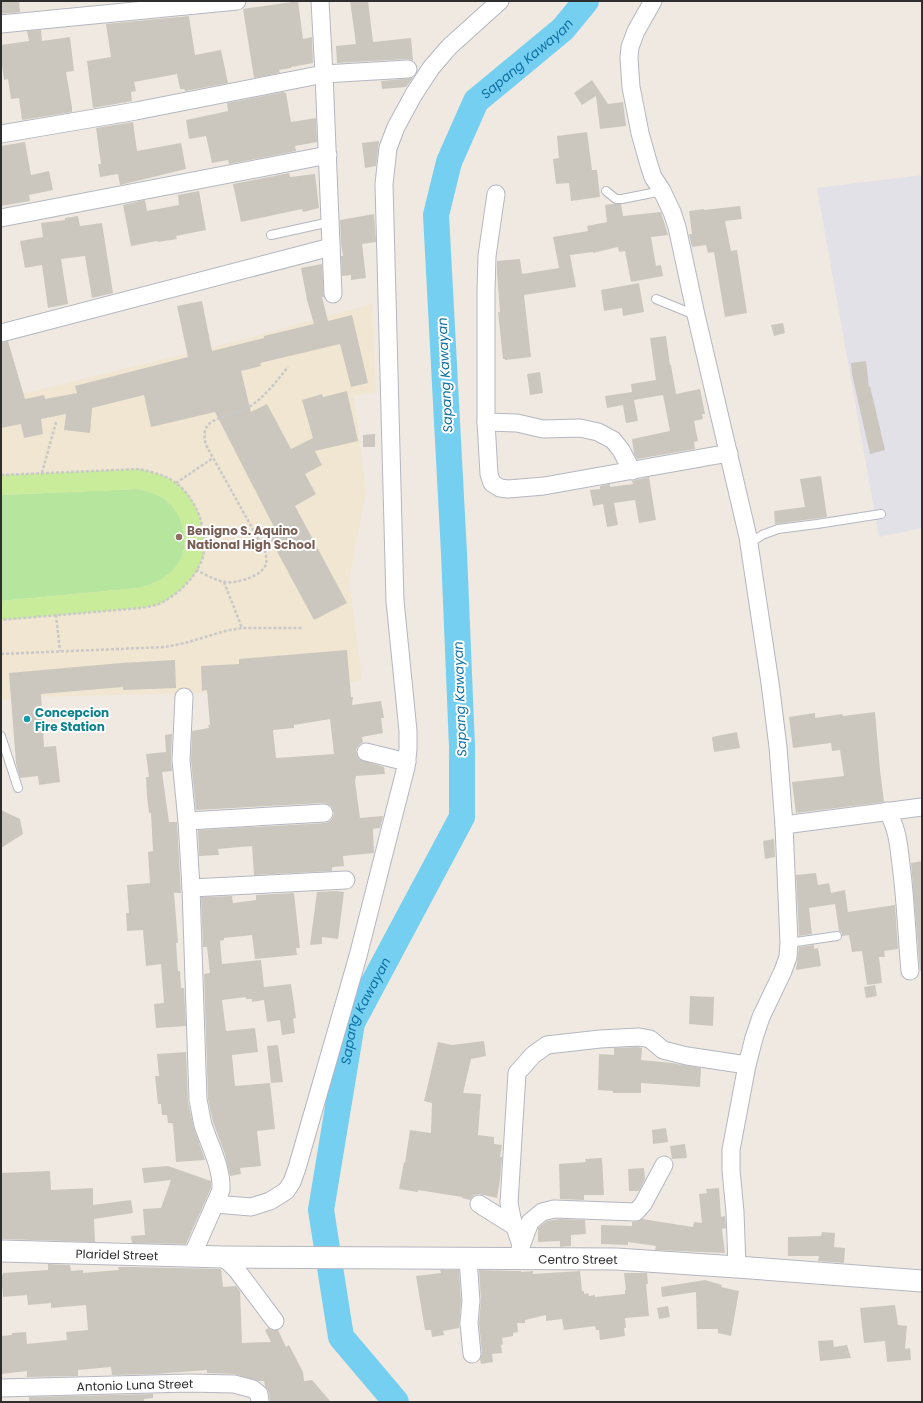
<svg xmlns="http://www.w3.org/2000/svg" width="923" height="1403" font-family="Poppins,sans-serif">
<rect width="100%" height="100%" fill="#efe9e1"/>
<path fill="#e3e1e8" d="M922,175V528L879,537L817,188Z"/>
<path fill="#f0e6d1" d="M372,304L376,392L354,396L366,492L349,581L362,679L352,682L206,693L28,697L1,700V399L234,342Z"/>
<path fill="#b6e59e" d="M138,489C147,491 155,493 163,498C172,504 180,515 182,525C184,532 186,541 184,549C179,572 159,584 138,588L1,601V495Z"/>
<path fill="#c9ec9a" d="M139,469C152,472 166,475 176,483C188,492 197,507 201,521C203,531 205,541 204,552C201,573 176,598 156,605C152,606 146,607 141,608L1,620V601L138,588C159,584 179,571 184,549C186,541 184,532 182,525C180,515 172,503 163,498C155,493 147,491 138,489L1,495V475Z"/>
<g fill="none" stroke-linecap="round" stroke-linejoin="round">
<path stroke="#75cff0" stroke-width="26" id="s1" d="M396,1402L341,1337L321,1210L352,1023L462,817V747L454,553L436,215L449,162L476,101L563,29L586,1"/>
</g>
<g fill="#cbc7bf" fill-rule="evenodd">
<path d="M1,1H19L20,12L1,14Z"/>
<path d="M298,1L303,39L312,37L313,63L291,67V68L279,70L280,73L254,78L243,9Z"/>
<path d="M350,1H368L373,42L411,38L413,60L407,59L337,63L336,46L356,44Z"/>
<path d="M189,16L195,55L221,50L228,83L185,91L184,89H180L177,74L134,82L136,91L131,92L132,101L93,108L87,61L111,57L106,24Z"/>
<path d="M41,30L42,41L70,37L74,71L66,72L72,107V112L22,120L19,98L11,99L8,79L4,80L1,57V45L29,41L27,31Z"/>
<path d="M413,78L406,87L382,89L381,81Z"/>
<path d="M592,80L608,104L623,102L626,126L600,129L596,96L582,105L574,93Z"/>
<path d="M283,92L286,93L291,122L316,118L317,142L295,146L296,151L229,164L228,160L212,163L206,136L189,139L186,120L228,111L227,103Z"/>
<path d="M133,122L137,151L181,143L186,169L120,185L118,174L100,177L98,164H101L96,128Z"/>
<path d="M587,132L592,170H597L600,197L571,201L569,183L556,184L553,159L559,158L557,136Z"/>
<path d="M379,141L376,166L365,168L362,143Z"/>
<path d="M25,142L31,175L49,171L53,190L29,195L30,201L1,206V146Z"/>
<path d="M289,173L290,177L315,174L319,208L303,212L302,209L241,222L233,184Z"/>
<path d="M199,191L206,230L176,236L177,239L158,242L157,241L131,246L123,205L145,200L147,211L179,205L178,195Z"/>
<path d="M613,204H621L623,216L661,212L668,235L651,237L656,266L661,265L663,276L631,282L625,251L619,252L618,247L593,253V252L570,255L576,287L524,295L531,357L505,360V359H503L498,312H500L497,273V261L520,259L522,274L559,268L553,237L588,231L587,226L607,222L605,205Z"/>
<path d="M740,206L742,219L725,221L731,251L737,250L747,313L725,317L714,252L708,253L706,245L692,247L689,234H692L689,211L704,209V210Z"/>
<path d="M374,214L376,242L362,244L366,278L351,280V275L342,276L341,256H343L341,243L340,220Z"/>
<path d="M78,216L80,226L102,223L113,293L92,298L85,256L61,259L68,304L48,308L42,265L25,268L20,241L43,237L41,223L65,220V218Z"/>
<path d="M322,264L324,297H322L328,321L352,315L368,383L351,387L340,344L260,363L261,366L241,371L251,412L267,404L291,449L313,438L302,400L322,394L323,397L347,391L358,441L315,451L322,465L305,474L316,494L295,506L347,603L314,620L266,531L274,527L215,412L151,427L144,395L92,408L90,433L64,430L66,414L41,419L43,434L24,438L21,424L1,428V343L8,341L25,399L44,395L45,399L77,393L75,386L188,357L177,306L202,301L212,351L264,338V336L314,324L307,300L301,268Z"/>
<path d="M639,283L644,312L623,316L622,308L604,311L601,290Z"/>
<path d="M783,323L785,333L774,336L771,325Z"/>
<path d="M666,336L670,365H671L676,394L700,389L705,414H702L703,419L694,421L698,441L694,442L695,449L637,459L634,454L632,439L670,431L663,395L634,400L638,421L626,423L623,405L607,408L605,396L632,392L631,384L656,380L650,338Z"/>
<path d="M866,361L869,387L870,386L885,450L870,454L852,374L851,363Z"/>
<path d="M540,372L543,393L530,395L527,374Z"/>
<path d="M375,434V447H363V435Z"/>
<path d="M821,476L827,517L775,524L774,511L805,507L800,479Z"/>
<path d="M649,477L656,520L639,523L635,500L614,503L618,525L607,527L603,504L593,506L590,490L600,489V486L610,484V487L633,484L632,481Z"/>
<path d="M347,650L351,697H353L352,705L381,701L384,718H381L383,733L362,737L363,742L359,745L356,750L357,755L359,759L384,767L385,774L356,776L355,781L360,818L383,816L380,828L373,829L374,853L343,856L344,866L333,867L332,868V871L254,875L252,846L218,849L219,855L199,856L198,830L325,823L330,821L333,817L334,813L332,807L328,804L323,803L196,810L191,760L192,731L209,728L208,725H210L207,690L202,691L201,666L239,664V659ZM330,719L334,754L276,758L273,730L294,728V725Z"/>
<path d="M175,660L176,688L123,690V687L41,694L44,747L56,746L60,782L39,785L38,776L20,778L16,763L9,673L121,663Z"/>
<path d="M875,712L880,770L884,802L796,813L792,782L844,776L840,750L832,751L831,743L793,748L789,717L815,713V718L842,714L843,716Z"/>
<path d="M737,732L740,748L714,752L712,737Z"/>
<path d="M172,734L171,760L172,771L162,772L169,822H177L181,893H174L178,943H176L178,971H180L181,988H184L186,1026L156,1028L154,1004L164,1003L161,964L146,966L143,930L127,931L126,913H129L127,885L150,883L148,852L153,851L151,813H149L147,796L146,777H149L146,754L166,752L165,735Z"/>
<path d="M1,810L20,819L23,834L1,848Z"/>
<path d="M774,839L775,857L765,859L763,841Z"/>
<path d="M922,861V971H920L911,863Z"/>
<path d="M816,873L818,885L829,883L831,893L845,890L848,912L895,905L898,949L884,951L885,957H879L882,983L867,985L862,951L852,952L849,935L842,936V933L839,931L835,904L809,908L812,934L799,936L796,875Z"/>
<path d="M336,891L344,892L338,939L322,937V944L310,945L317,892Z"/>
<path d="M294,893L300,948H296L297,955L255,959L252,935L224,938V940L220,941L222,964L261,960L264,987L291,984L296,1018L293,1019L295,1033L282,1035L280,1020L267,1022L264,1000L252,1002V999H246V997L222,1000L226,1031L255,1028L258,1052L232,1055L235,1086L270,1083L275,1129L257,1131L261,1166L240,1168L241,1174L230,1176L225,1154L213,1122L208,1099L204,974L210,973L207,947H203L201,897L232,896L233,903L256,900V895Z"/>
<path d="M814,945V949L818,948L821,966L796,970L799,947Z"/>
<path d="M875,985L877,996L866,998L864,987Z"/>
<path d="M690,996L714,997L713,1026L689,1024Z"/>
<path d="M484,1041L486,1056L471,1059L463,1093L481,1094L478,1135L494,1137V1144L502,1145L500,1157H502L500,1180L497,1198L479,1194L474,1195L470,1200L462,1198V1197L418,1190V1192L399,1189L404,1162L405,1163L410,1130L431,1133L432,1103L424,1101L438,1042L452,1045Z"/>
<path d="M278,1045L283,1082L271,1083L267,1046Z"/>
<path d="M638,1047L642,1048L641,1060L672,1063L701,1068L700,1087L641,1083V1093H613V1091L598,1090L599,1054L614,1055V1048Z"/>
<path d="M186,1052L188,1102L194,1128L205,1160L176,1162L173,1125L172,1123H168L167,1115H162L161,1104H158L155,1076H159L157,1054Z"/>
<path d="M666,1128L668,1142L653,1144L652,1130Z"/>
<path d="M685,1144L687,1158L672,1159L670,1146Z"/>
<path d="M602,1158L604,1195H584V1200L560,1199L559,1164L586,1162L585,1159Z"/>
<path d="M168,1166L211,1181V1188L186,1244L132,1243L131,1236L145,1235L143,1209L161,1208L171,1180L144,1183L142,1168Z"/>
<path d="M644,1168L645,1179L639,1191H629L628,1169Z"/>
<path d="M50,1171L51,1190L93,1188V1205L131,1200L133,1213L94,1219L95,1242L1,1239V1173Z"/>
<path d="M719,1188L721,1217L725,1216L726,1228L722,1229L725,1253L655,1250L656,1246L628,1242V1245L601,1244V1225L632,1226V1222L640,1221L642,1219L693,1227L694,1222L702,1223L699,1194L707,1193L706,1189Z"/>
<path d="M560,1219L585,1220L586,1234L571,1235V1246L560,1247V1241L538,1242V1228L547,1221Z"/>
<path d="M822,1232L835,1233L834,1247L845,1248L844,1263L818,1261L819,1256H788V1237L821,1236Z"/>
<path d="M48,1264L70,1265L71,1271L83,1270V1273L119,1270L118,1267H134L221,1269L223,1287L236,1286L240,1291L242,1343L271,1342L265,1330L269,1328L271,1330H278L286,1347L289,1345L303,1372L304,1381L312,1380L331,1402H270L269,1393L265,1386L264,1381H259L234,1374L207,1373V1370L156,1374L112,1375L111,1367L78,1370V1376L27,1377V1371L1,1374V1336L12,1335V1333L26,1332L27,1344L67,1340L66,1332L88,1330L86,1305L51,1308V1303L28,1305L27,1295L3,1297L1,1275H3V1273L48,1270Z"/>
<path d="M440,1270H459L461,1301L459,1328L443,1331L444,1335L432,1337L431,1330H425L416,1276L441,1273Z"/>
<path d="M479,1270L521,1271V1272L533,1271V1274L580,1271L582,1291H584V1294L588,1293L589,1296L595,1295V1297L625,1294V1290H626L624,1273H647L648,1284H646L649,1316L625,1318L626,1328H624L625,1336L600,1340L599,1330H596L595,1326L564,1330L562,1319L546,1321V1315L525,1320V1323H517L518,1332L513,1333V1336L502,1338L503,1344L501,1345L502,1353L492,1354L493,1362L481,1364L480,1359L482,1353L479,1323L481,1300Z"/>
<path d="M705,1280L722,1285L721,1287L739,1291L731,1336L718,1333V1329H697L696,1292L662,1297L661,1287Z"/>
<path d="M895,1305L898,1325L907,1326L905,1349L910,1348L911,1360L887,1362L885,1341L864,1343L860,1308Z"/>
<path d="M668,1306L670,1317L659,1319L657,1308Z"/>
<path d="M833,1340L834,1347L847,1345L851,1358L820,1361L818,1341Z"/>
<path d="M153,1394V1398L144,1399V1402H29V1397Z"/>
</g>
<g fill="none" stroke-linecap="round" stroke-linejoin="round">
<defs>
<g id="service">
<path d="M606,191L616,199H622L662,191"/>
<path d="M271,235L330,222"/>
<path d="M656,299L695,315"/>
<path d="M749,544L762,535L778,529L817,524L881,514"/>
<path d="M1,736L18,788"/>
<path d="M789,943L837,936"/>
</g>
<g id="minor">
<path d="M320,1L324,74L333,294"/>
<path d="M653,1L636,31L630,47L629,58L631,87L640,133L649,165L653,177L662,191L672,212L677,227L696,315L748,537L770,683L778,747L784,825L789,943L788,957L783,971L761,1017L754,1038L747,1065L731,1150V1170L735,1212L737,1267"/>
<path d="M1,24L237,1"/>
<path d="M1,134L136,111L324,74L408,69"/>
<path d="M496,194L487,256L486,292V422L489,474L492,483L500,488L508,489L544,486L729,453"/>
<path d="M1,218L328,155"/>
<path d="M1,333L331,247"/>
<path d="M486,422L517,423L543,429L580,428L598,432L613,440L621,450L632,471"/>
<path d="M184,697L181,760L187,821L191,888L198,1100C200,1108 201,1117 203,1125C210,1146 222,1167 221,1190L192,1256"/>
<path d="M366,752L407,762"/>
<path d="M887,811C899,830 899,851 902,873C906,906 907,939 910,971"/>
<path d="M187,821L324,813"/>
<path d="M784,825L922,807"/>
<path d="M191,888L346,880"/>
<path d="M215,1204L251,1207L270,1201L286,1191L292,1182L297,1168L358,956L406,767L408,749V731L395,601L384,184L388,148L396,127L414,94L431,68L449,47L500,1"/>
<path d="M479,1204L514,1226"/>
<path d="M521,1245L512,1218L509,1203L517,1073L533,1055L547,1045L600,1039L639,1037L650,1039L663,1050L687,1056L747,1065"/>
<path d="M520,1249L530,1222L542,1212L554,1209L636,1212L643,1204L664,1165"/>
<path d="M223,1257L236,1269L275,1321"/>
<path d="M468,1258L471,1301L469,1323L472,1354"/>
<path id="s2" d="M1,1388L189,1383L234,1384L253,1389L259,1394L260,1402"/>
</g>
<g id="tertiary">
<path id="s3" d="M1,1251L223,1257L616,1259L737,1267L922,1281"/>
</g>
</defs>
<use href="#service" stroke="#b4b7c1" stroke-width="10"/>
<use href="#minor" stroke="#b4b7c1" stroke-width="19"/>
<use href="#tertiary" stroke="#b4b7c1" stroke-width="23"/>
<g stroke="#c9c9c9" stroke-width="2.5" stroke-dasharray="3 2" stroke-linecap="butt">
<path d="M42,473L56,422"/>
<path d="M1,475L139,469C152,472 166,475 176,483C188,492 197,507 201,521C203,531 205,541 204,552C201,573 176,598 156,605C152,606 146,607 141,608L1,620"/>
<path d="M176,483L213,458"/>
<path d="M196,570C205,574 216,581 225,582C236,584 263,576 266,564C267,560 266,555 265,551L206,445C204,437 203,430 209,424C217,416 236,415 246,409C263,399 276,382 288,367"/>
<path d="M224,582L242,628"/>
<path d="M56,615L60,651"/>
<path d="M1,654L165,647L185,643L225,631L242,628H302"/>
</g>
<use href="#service" stroke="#fff" stroke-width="8"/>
<use href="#minor" stroke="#fff" stroke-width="17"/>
<use href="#tertiary" stroke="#fff" stroke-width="21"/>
</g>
<circle fill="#8d6e63" stroke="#fff" stroke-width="1.5" cx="179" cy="537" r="4"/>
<circle fill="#0f9aa8" stroke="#fff" stroke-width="1.5" cx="27" cy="719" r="4"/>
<g text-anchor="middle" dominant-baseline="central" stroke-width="4" stroke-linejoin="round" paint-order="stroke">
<g font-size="12" font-weight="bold" fill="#785e54" stroke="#fff" text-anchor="start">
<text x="187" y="530">Benigno S. Aquino<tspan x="187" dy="14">National High School</tspan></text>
</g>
<g font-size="12" font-weight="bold" fill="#0d838f" stroke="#fff" text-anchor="start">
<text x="35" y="712">Concepcion<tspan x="35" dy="14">Fire Station</tspan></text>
</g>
<g font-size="12" fill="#2e2e2e" stroke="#fff">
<text stroke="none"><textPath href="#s3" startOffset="116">Plaridel Street</textPath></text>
<text stroke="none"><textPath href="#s3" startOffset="577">Centro Street</textPath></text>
<text stroke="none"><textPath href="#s2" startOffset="134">Antonio Luna Street</textPath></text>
</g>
<g font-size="13" font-style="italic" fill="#0d6fa3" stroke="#fff">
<text stroke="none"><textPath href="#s1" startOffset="1427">Sapang Kawayan</textPath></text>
<text transform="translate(445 375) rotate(-93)">Sapang Kawayan</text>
<text transform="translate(460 699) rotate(-92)">Sapang Kawayan</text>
<text stroke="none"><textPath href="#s1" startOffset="419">Sapang Kawayan</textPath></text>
</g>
</g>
<rect width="923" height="1403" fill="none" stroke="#2e2e2e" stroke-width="4"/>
</svg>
